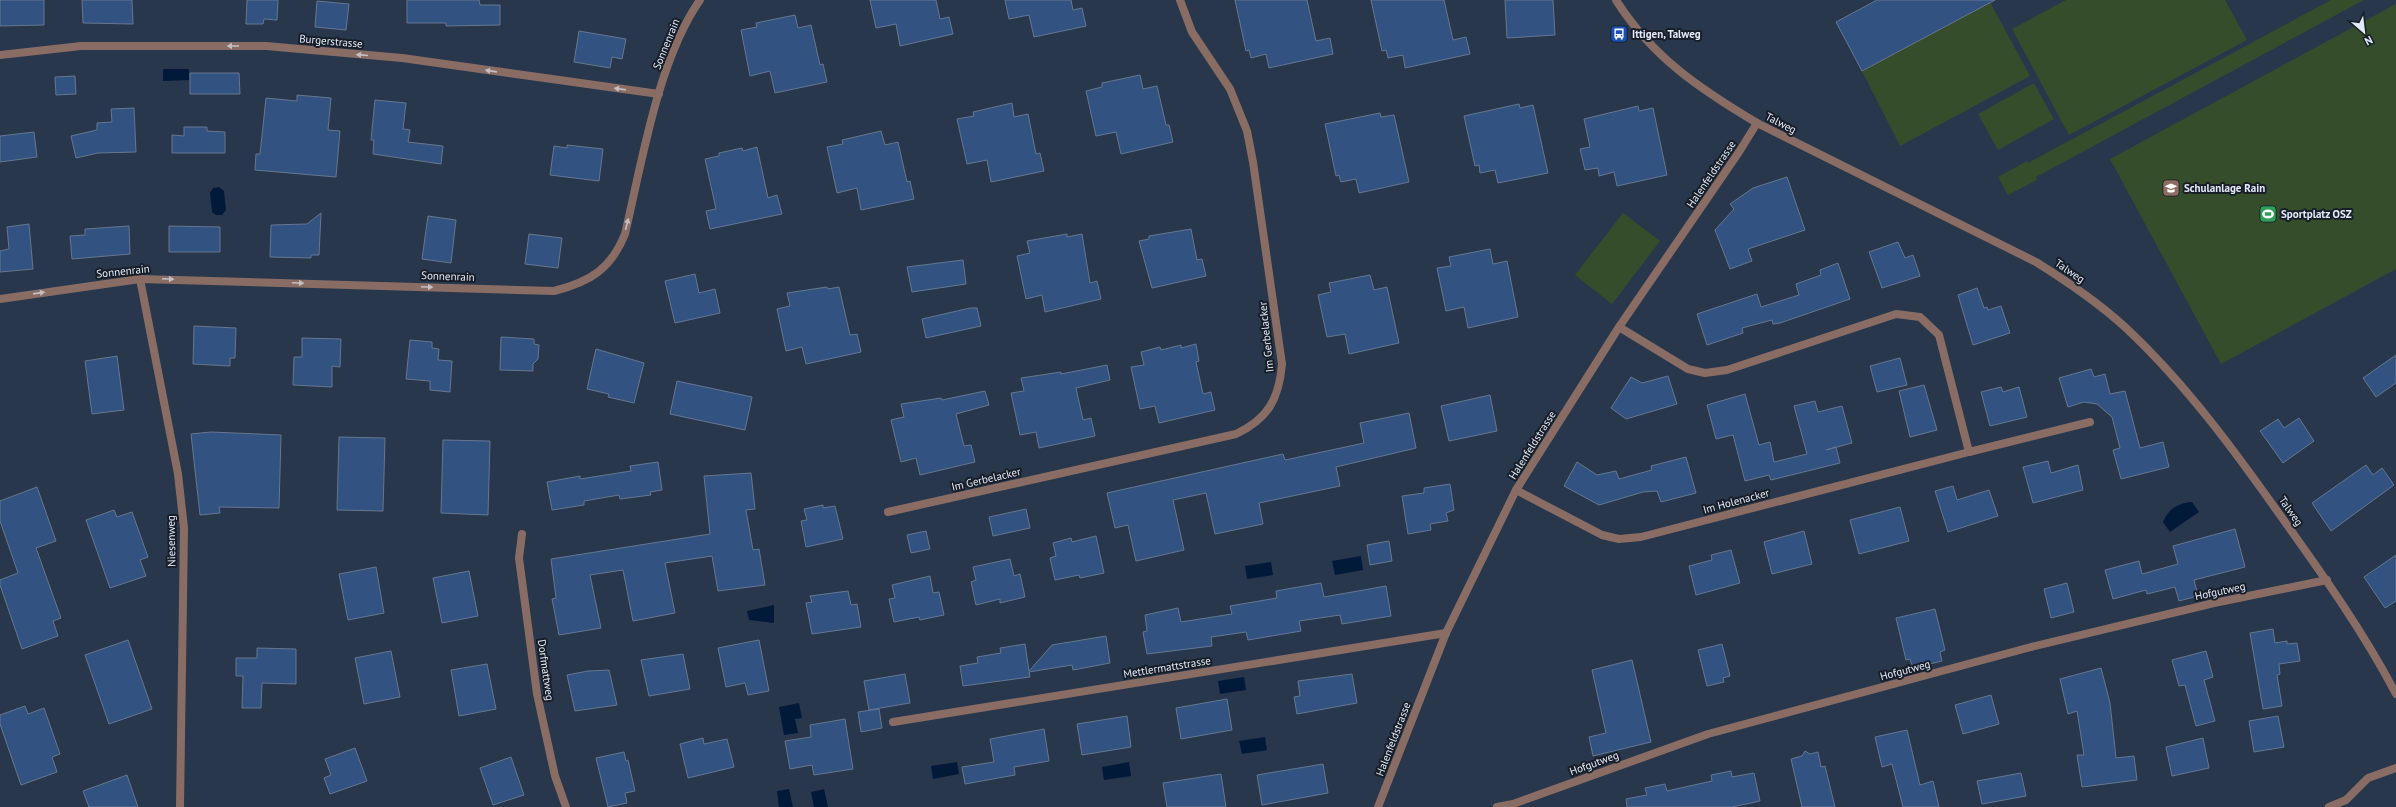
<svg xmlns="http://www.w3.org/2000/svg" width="2396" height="807" font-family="'PT Sans',sans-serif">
<rect width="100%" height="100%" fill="#28374c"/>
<g fill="#364d2c">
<path d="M2066,0H2225L2247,40L2069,135L2012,29Z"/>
<path d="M2331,0H2364L2036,177L2037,180L2008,195L1998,177L2027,161L2028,163Z"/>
<path d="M1990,2L2030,76L1900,146L1862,71Z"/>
<path d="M2396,4V269L2221,364L2110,159Z"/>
<path d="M2034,83L2054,119L1998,150L1978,114Z"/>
<path d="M1623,213L1660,241L1612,304L1575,275Z"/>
</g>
<g fill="#021a39">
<path d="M163,69H189V80L163,81Z"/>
<path d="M219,187L224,191L226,210L222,215H216L212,212L210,193L213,188Z"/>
<path d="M2192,502L2199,512L2170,532L2163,522C2168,509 2178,503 2192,502Z"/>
<path d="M1361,556L1363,570L1335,575L1332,561Z"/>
<path d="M1271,562L1273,575L1247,579L1245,566Z"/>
<path d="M774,605V623L749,620L747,611Z"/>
<path d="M1244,677L1246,690L1220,694L1218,681Z"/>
<path d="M799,703L802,718L795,719L798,733L784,735L779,707Z"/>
<path d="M1265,737L1267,750L1242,754L1239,741Z"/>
<path d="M957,762L959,774L933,779L931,766Z"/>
<path d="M1129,762L1131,776L1104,780L1102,767Z"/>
<path d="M789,789L793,807H779L777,791Z"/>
<path d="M824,789L828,807H814L811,792Z"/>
</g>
<g fill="#325381" stroke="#66778f">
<path d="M0,0H44V25L0,26Z"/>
<path d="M82,0H132L133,24L83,23Z"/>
<path d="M247,0H278L277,20L264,19L263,24H246Z"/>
<path d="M407,0H479L480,5H500V25L446,26V23H407Z"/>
<path d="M870,0H936L940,19L949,17L953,34L900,46L896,24L876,28Z"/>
<path d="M1005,0H1071L1073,10L1082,8L1086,26L1034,37L1029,15L1009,19Z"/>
<path d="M1235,0H1307L1316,41L1330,38L1333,54L1269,68L1266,54L1251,58L1249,50L1246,51Z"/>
<path d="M1371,0H1444L1453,40L1466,37L1470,54L1405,68L1403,55L1388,58L1386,50L1382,51Z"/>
<path d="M1505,0H1553L1555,35L1507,38Z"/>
<path d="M1877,0H1995L1862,71L1836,22Z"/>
<path d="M317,1L349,4L346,30L315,27Z"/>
<path d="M795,15L798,28L811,25L820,65L823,64L827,82L775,93L770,71L750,76L741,30L757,27L756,23Z"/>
<path d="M579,31L626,39L622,59L612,57L610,68L574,62Z"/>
<path d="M190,73H239L240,94H190Z"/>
<path d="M1140,75L1143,89L1157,86L1166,125H1169L1173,142L1121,154L1116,132L1096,136L1086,91L1102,87V83Z"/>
<path d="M75,76L76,94L56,95L55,77Z"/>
<path d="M297,95L331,98L328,130L340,131L336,177L255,170L256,154H260L266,98L297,101Z"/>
<path d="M375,100L406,103L403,129L410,130L408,142L443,146L441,164L373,154L374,140H371Z"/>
<path d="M1012,103L1014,117L1028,114L1036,154L1040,153L1044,171L991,182L987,160L967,164L957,119L974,116L973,112Z"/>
<path d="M1519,104L1520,108L1533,105L1548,173L1498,183L1495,170L1480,173L1479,165L1475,166L1464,116Z"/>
<path d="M1638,106L1639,111L1653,108L1667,175L1617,186L1614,172L1599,176L1598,168L1585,170L1580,149L1590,147L1584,119Z"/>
<path d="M134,108L136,152L98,153L76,158L71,136L97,130V123L112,122L111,109Z"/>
<path d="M1380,113L1381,117L1394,115L1409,182L1359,193L1356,179L1341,182L1339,175L1336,176L1325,124Z"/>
<path d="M184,127H207V131L225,132V153H172V135L184,136Z"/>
<path d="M881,131L885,145L898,142L907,182L910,181L914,199L861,210L857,188L837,193L827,147L843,144L842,140Z"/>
<path d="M34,132L37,157L0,162V136Z"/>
<path d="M567,145L603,149L599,181L550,175L554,146L567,148Z"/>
<path d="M757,147L768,198L777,195L782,214L710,229L706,211L716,209L705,159L719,156V153L742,148L743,151Z"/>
<path d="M1787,177L1805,230L1748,249L1752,261L1730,269L1715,230L1734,209L1730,204L1753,188Z"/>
<path d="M321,213L319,255H311V258L270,257L271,225L307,224Z"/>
<path d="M428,216L456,220L451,263L422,259Z"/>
<path d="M29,224L33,269L0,272V251L9,249L7,227Z"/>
<path d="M129,226L130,254L72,259L70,236L85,235V229Z"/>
<path d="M169,226L220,227V252H169Z"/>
<path d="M1191,229L1197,260L1202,259L1206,276L1152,288L1139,241L1149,239V236Z"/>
<path d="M529,234L562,238L558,268L525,264Z"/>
<path d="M1067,234V237L1082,234L1090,283L1097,281L1101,299L1045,312L1042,295L1026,299L1017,256L1030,253L1027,241Z"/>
<path d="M1898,242L1905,258L1913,255L1920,276L1882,288L1869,252Z"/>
<path d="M1490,249L1493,264L1507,261L1518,317L1468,328L1464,307L1446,311L1437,268L1451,266L1449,257Z"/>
<path d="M963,260L966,284L912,292L907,267Z"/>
<path d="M1838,263L1850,299L1780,323L1773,324L1772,320L1742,328L1743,333L1707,345L1697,314L1757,294L1761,307L1799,295L1796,284L1821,275L1820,270Z"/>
<path d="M695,274L699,293L715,289L720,313L675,323L665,281Z"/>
<path d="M1370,275L1374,290L1387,287L1399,343L1349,354L1345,334L1327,337L1318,295L1331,292L1329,283Z"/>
<path d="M827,287L828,289L839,287L850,335L857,334L861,352L806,364L802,347L786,351L777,309L790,306L787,293Z"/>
<path d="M1977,288L1984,308L1987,307L1988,310L2001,306L2010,333L1973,345L1958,295Z"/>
<path d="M970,308H977L981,326L926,338L922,319Z"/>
<path d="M194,326L236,328L235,358H230V366L193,364Z"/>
<path d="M501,337L534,339V344L539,345L538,359L533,364V371L500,370Z"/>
<path d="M302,338L341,339L340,367L332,366V387L293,385L294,357H302Z"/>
<path d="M410,340L432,342V348L439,349L438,360L452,361L450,392L430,390V381L406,379Z"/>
<path d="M1196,344L1199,361L1196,362L1203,394L1211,392L1215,410L1159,423L1155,406L1140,409L1131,367L1144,365L1141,352L1160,347L1161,350L1181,345V348Z"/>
<path d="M596,349L644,363L634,403L608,397L609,394L587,389Z"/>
<path d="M2396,355V383L2376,397L2363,378Z"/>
<path d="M117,356L124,410L92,414L85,361Z"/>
<path d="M1900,358L1907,385L1877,392L1870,366Z"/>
<path d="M1107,365L1110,380L1076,388L1083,420L1091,418L1095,436L1039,448L1036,432L1020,435L1011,393L1024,391L1021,378L1061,372V374Z"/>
<path d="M2091,369L2094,377L2105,374L2110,394L2125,391L2140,448L2163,442L2169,467L2121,479L2113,450L2120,448L2112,417L2097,404L2084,402L2068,407L2059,378Z"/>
<path d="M1668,376L1677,404L1626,419L1611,408L1631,377L1642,383Z"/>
<path d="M677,381L752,397L745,430L670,414Z"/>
<path d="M1924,385L1937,430L1910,437L1899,391Z"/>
<path d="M2001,387L2003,392L2019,387L2027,417L1990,426L1981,392Z"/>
<path d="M985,391L989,405L956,414L964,446L971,445L975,462L920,475L916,458L901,462L891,420L904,417L901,404L941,398L942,400Z"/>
<path d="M1745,394L1759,445L1770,442L1774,462L1807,454L1794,406L1815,401L1818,412L1842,406L1852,443L1826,450L1836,447L1840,463L1771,480L1769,475L1745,481L1733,435L1716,439L1707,405Z"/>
<path d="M1490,395L1497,431L1449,441L1441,406Z"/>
<path d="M1409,413L1416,448L1336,467L1340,486L1259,503L1263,524L1215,534L1206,493L1173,500L1184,550L1136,561L1128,525L1115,528L1107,493L1283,454L1285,460L1364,443L1360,423Z"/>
<path d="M2299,418L2314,441L2283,463L2260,431L2278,419L2284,428Z"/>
<path d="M211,432L281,435L279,508L219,507L220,513L200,515L191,434Z"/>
<path d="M339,437L385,438L383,511L337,510Z"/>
<path d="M443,440L490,441L488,515L441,513Z"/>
<path d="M1686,457L1696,493L1661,502L1657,491L1643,492L1599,505L1564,486L1577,462L1597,475L1616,471L1619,479L1652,470L1651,466Z"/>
<path d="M2048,461L2051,473L2078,465L2083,490L2033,503L2023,467Z"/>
<path d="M658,462L662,490L650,492L651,495L620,499L619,495L584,501V505L552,510L547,482L580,476V479L631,471L630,466Z"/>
<path d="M2366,465L2373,475L2382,468L2394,485L2331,531L2312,503Z"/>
<path d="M751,473L755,509L746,510L753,550L759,549L765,585L718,591L712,556L665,563L675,613L633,621L623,570L590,575L601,628L559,635L552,599L556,598L551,559L710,534L704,476Z"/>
<path d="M1450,484L1454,510L1446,513L1448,521L1430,524L1431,530L1408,534L1402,496L1424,493V488Z"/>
<path d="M1953,486L1957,500L1989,490L1998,516L1948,532L1935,491Z"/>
<path d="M37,487L56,541L36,548L61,618L53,621L58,636L22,649L0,585V580L18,573L0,521V501Z"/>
<path d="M823,505V508L835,506L843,539L806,547L801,521L807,520L804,509Z"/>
<path d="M1900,507L1909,541L1859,554L1850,520Z"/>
<path d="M1026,509L1030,528L993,536L989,517Z"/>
<path d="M114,510L117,517L132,512L148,557L140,560L146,576L110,588L86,520Z"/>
<path d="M2235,529L2245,567L2194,580L2198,596L2179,601L2175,587L2147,594L2146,590L2113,599L2105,570L2139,561L2142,574L2178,564L2173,546Z"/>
<path d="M926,531L930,549L911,553L907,535Z"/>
<path d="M1804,531L1812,564L1772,574L1764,542Z"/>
<path d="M1096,536L1104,573L1080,578L1079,575L1055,580L1050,558L1056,556L1053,543L1071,538L1072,542Z"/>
<path d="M1389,541L1392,561L1370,565L1367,545Z"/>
<path d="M1731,550L1740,583L1696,595L1689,566L1712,560L1711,555Z"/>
<path d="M2396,555V601L2385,608L2364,577Z"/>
<path d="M1010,559L1014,576L1020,574L1025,597L1000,603V599L976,605L971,582L976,580L973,567Z"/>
<path d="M376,567L384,613L348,620L339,574Z"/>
<path d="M469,571L478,616L442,623L433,578Z"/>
<path d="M930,576L933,593L939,592L944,615L920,620L919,617L894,622L889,599L895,598L892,585Z"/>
<path d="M1321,583L1324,597L1386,586L1391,616L1342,624L1340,615L1299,621L1301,631L1248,640L1246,632L1211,637L1212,646L1147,654L1143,632L1147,631L1145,615L1178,608L1181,622L1232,614L1230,606L1277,598L1276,591Z"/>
<path d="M2067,583L2074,612L2051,618L2044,589Z"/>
<path d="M848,591L851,605L857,604L861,627L812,634L806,603L812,602L810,596Z"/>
<path d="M1935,609L1945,650L1940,652L1942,661L1913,668L1910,659L1906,660L1896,618Z"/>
<path d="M2273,629L2275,643L2287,641V644L2297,643L2300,661L2279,664L2280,674L2277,675L2282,706L2263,709L2250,633Z"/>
<path d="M1106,636L1110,663L1073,670L1072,665L1029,672L1030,677L963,686L960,666L978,663L977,657L1001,653L1000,648L1025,644L1029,671L1052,645Z"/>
<path d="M128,640L152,709L109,724L85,655Z"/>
<path d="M759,640L769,691L748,695L745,683L726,687L718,648Z"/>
<path d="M1722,644L1730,676L1723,678L1724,682L1707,686L1698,650Z"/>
<path d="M257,648L296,649V684L262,683L261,708H242L243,676H236V658H257Z"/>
<path d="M391,651L400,697L364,704L355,658Z"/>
<path d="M2206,651L2213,677L2204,680L2215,721L2196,726L2185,685L2179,686L2172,660Z"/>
<path d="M683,654L690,689L649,696L641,660Z"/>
<path d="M1632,660L1651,742L1593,756L1589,737L1606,733L1592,670Z"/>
<path d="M487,664L496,709L459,716L451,670Z"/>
<path d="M2101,668L2110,703L2116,758L2134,756L2137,780L2082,787L2077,755H2084L2077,711L2068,714L2060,679Z"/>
<path d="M609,670L617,705L575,711L567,675L588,671Z"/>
<path d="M905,674L910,703L869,710L864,681Z"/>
<path d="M1352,674L1357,703L1297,714L1294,697L1300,696L1298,681Z"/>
<path d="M1991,695L1999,724L1963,734L1955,705Z"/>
<path d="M1227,699L1232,730L1181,739L1176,708Z"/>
<path d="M25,706L28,714L44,708L60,754L52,757L57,772L21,785L0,724V715Z"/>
<path d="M879,709L882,728L861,732L858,712Z"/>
<path d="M1127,716L1131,747L1082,755L1077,724Z"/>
<path d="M2278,716L2284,747L2254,752L2249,721Z"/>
<path d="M845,719L853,769L814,775L812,765L790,769L785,741L811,737L810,725Z"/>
<path d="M1044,729L1049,761L1014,767L1015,775L965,784L962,767L994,762L990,739Z"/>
<path d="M1907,730L1920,785L1933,781L1939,807H1903L1892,764L1882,767L1875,737Z"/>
<path d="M703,738L704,744L727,739L734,767L688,778L680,744Z"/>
<path d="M2203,738L2209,768L2172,776L2166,747Z"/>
<path d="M355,748L367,781L330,794L324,778L331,775L325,759Z"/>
<path d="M1805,751L1810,754L1818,752L1821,767L1825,766L1835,807H1802L1791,759L1802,756Z"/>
<path d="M624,752L626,761L628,760L635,791L625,793L627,803L608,807L596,758Z"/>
<path d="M511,757L524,795L493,805L480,768Z"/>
<path d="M1323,764L1328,793L1262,805L1257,775Z"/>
<path d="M1731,771L1732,777L1754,773L1760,801L1732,807H1627L1626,799L1647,795L1645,788L1665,784L1667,791L1712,781L1711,775Z"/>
<path d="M2021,773L2026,796L1982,804L1977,781Z"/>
<path d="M1221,774L1226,807H1167L1163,783Z"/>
<path d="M127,775L138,807H89L83,791Z"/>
</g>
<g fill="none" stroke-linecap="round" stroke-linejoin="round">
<g stroke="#896d64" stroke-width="8">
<path d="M0,55L81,46H266L402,58L659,94"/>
<path d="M140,279L178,474L184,528L180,807"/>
<path d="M0,299L140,279L554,291C590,282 611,269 625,234C642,162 658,60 700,0"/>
<path d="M1969,452L2090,422"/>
<path d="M1516,490L1602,535L1619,539L1641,537L1969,452L1939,335L1920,317L1896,314L1727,370L1705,373L1688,369L1619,327"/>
<path d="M888,512L1236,434C1268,419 1279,399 1282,364L1253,162L1247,131L1230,89L1192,32L1180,0"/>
<path d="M522,534L519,558L537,694L555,776L566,807"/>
<path d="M893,722L1446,633"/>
<path d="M1378,807L1446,633L1516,490L1619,327L1739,152L1757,123"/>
<path d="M1497,807L1513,804L1708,734L2031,647L2214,603L2327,580"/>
<path d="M2329,807L2346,800L2368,778L2396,768"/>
</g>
<path stroke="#896d64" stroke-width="8" d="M1616,0C1652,57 1700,89 1757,123L2036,262C2068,282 2099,303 2126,328C2187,385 2237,454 2285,522C2325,578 2364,633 2396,694"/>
</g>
<defs><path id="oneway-solid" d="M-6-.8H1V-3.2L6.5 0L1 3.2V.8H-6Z"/></defs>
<g fill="#c3bfc5">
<use href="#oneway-solid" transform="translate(233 46) rotate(180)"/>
<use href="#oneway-solid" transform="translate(362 55) rotate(-175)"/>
<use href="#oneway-solid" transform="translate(491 71) rotate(-172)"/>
<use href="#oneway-solid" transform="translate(620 89) rotate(-172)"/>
<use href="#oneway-solid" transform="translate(627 224) rotate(-76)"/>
<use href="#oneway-solid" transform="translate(168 279) rotate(2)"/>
<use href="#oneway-solid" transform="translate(298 283) rotate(2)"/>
<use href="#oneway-solid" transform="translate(427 287) rotate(2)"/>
<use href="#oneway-solid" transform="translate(39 293) rotate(-8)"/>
</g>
<defs>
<symbol id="bus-square" viewBox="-11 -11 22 22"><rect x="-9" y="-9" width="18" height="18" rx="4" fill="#1a4fb4" stroke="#181e28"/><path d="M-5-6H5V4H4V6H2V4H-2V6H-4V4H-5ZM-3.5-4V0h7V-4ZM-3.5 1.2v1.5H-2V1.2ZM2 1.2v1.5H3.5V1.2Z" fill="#fff"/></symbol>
<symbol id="school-square" viewBox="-11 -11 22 22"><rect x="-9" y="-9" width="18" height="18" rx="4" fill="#8d6e63" stroke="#181e28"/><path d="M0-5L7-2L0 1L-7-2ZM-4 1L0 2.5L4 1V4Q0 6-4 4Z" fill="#fff"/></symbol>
<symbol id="stadium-square" viewBox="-11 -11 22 22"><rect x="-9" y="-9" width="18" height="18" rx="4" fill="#2e9e5b" stroke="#181e28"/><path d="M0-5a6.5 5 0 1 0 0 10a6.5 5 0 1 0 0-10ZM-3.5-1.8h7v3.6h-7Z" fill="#fff"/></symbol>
</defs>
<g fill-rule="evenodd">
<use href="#bus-square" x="1609" y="24" width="20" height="20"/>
<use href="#school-square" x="2161" y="178" width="20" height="20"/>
<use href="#stadium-square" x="2258" y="204" width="20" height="20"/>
</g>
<g text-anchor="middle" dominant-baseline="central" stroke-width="4" stroke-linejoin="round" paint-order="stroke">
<g font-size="11" font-weight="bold" fill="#e2ebf9" stroke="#181e28" text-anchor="start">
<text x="1632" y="34">Ittigen, Talweg</text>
<text x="2184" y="188">Schulanlage Rain</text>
<text x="2281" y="214">Sportplatz OSZ</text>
</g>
<g font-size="11" fill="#e2ebf9" stroke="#181e28">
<text transform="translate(331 41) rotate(5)">Burgerstrasse</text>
<text transform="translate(666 44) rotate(-68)">Sonnenrain</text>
<text transform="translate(1781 123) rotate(27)">Talweg</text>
<text transform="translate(1711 174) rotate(-56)">Halenfeldstrasse</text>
<text transform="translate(123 271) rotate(-6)">Sonnenrain</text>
<text transform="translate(2070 271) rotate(34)">Talweg</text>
<text transform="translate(448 276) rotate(2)">Sonnenrain</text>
<text transform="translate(1266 337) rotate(-96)">Im Gerbelacker</text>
<text transform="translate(1532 445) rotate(-58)">Halenfeldstrasse</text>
<text transform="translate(986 479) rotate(-13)">Im Gerbelacker</text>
<text transform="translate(1736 501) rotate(-15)">Im Holenacker</text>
<text transform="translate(2291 511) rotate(55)">Talweg</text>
<text transform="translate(171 541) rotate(-91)">Niesenweg</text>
<text transform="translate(2220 591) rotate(-12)">Hofgutweg</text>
<text transform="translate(1167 667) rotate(-9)">Mettlermattstrasse</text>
<text transform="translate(546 670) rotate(82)">Dorfmattweg</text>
<text transform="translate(1905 670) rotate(-15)">Hofgutweg</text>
<text transform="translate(1393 739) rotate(-69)">Halenfeldstrasse</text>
<text transform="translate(1594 763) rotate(-20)">Hofgutweg</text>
</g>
</g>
<g transform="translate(2364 32) rotate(152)" stroke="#181e28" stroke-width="3" paint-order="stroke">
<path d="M0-3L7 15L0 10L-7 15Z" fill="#e2ebf9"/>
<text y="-6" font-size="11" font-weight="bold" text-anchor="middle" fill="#e2ebf9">N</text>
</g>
</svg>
